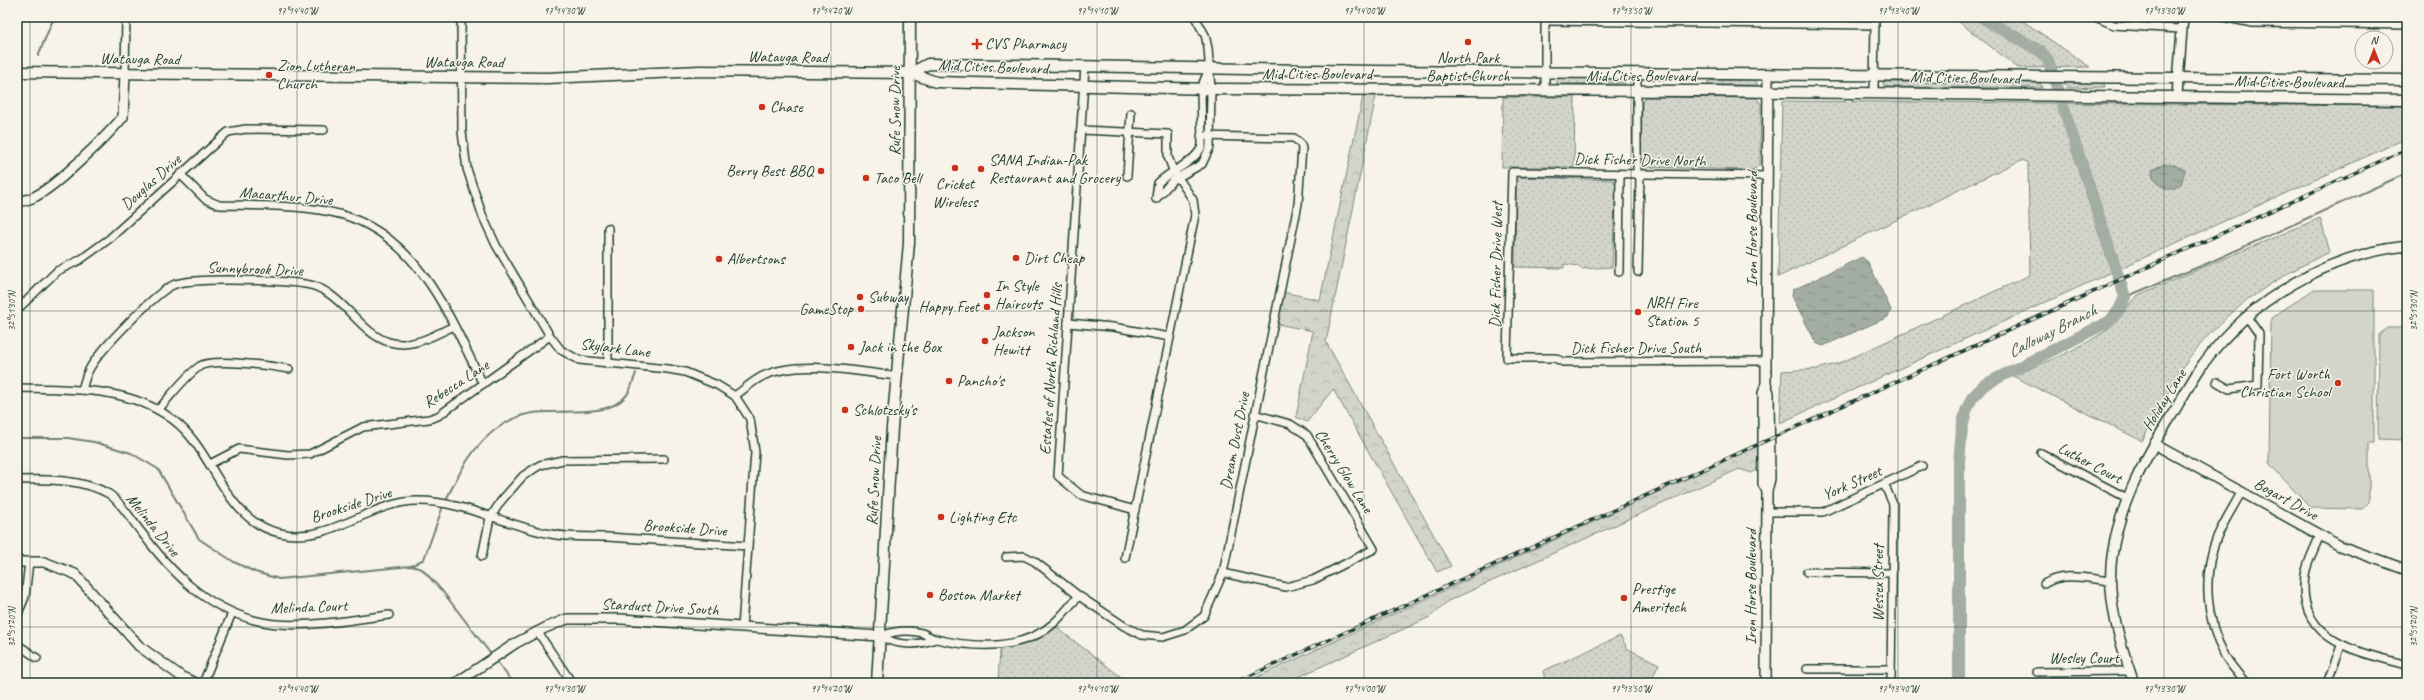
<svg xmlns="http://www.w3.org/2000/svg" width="2424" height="700" font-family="Caveat,sans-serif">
<defs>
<pattern id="grass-dots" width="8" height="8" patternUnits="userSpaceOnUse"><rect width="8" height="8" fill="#d3d5ca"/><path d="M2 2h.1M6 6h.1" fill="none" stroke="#b5b8ae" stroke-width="1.8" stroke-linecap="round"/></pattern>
<pattern id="park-crowns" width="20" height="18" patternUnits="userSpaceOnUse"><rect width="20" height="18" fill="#d3d5ca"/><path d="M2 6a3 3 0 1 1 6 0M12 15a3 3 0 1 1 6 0" fill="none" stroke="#b5b8ae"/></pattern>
<pattern id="water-ripples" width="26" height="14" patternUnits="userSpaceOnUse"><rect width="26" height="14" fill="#a4ada3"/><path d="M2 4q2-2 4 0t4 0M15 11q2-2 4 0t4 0" fill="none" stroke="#858e86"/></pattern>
</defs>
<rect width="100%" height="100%" fill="#f7f3e8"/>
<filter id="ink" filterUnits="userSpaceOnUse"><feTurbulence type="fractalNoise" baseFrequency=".025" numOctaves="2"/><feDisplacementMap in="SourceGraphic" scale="8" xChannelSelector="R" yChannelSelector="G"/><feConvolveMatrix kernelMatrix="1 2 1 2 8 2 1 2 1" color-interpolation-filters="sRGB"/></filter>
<g filter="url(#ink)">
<g fill="url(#grass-dots)" stroke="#79897f">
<path d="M1917,17H2017L2090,67L2018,68L1954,18Z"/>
<path d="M1559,78L1620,79L1625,80V83L1561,84L1556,83Z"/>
<path d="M1719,80H1755L1758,85H1708V81Z"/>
<path d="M1883,82L2040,83L2042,88L1884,87Z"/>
<path d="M2065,83H2104L2105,87L2067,88Z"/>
<path d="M1503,97H1575L1574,167H1502Z"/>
<path d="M1645,97L1757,98L1761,104L1760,165L1752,170L1643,167L1641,162L1642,103Z"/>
<path d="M1782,101L2407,106V138L1780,423L1782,371L1817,369L1840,363L2030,275L2028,162L2021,160L1778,277Z"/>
<path d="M1521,177L1614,180L1616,184L1612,267L1581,269L1579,266L1564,264V268L1515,267L1516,182Z"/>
<path d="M2320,218L2330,252C2272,278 2217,316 2182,369C2167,392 2155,418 2142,441L2013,376C2046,361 2086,348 2114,324C2123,316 2128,303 2138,295Z"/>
<path d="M1056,627L1129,683H998L1000,649C1021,647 1039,640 1056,627Z"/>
<path d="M1620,636L1628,649L1659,664L1653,677L1654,683H1546L1543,671Z"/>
</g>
<g fill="url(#park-crowns)" stroke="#79897f">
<path d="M1363,96H1376L1326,342L1451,566L1437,572L1333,389L1307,422L1296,417L1313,331L1277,324L1283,292L1320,300Z"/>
<path d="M1758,446L1757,470L1752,473L1739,469L1448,601L1430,617L1285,683H1244Z"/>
</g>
<g fill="#d3d5ca" stroke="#79897f">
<path d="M2313,290H2374V442H2369V502L2362,509L2310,508L2269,463L2271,318Z"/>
<path d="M2387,328H2407V440L2378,439L2379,335Z"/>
</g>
<g fill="url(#water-ripples)" stroke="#6f8077">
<path d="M2164,164H2172L2185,170L2181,184L2173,189H2165L2153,177L2152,170Z"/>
<path d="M1862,257L1868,262L1891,310L1888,317L1823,346L1816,343L1792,296L1793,290Z"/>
</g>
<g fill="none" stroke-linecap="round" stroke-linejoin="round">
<g stroke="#6f8077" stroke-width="2">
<path d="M38,56L54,17"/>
<path d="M17,91L21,85"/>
<path d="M2125,297L2206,264L2407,173"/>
<path d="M17,438H68L94,442L131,453L158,469L199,539L234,562L255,572L279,579L411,566L422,569L443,592L490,653"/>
<path d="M447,498C463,464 482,430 520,416C552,405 603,422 626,396C631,390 633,381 636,373"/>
<path d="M411,566L424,559L442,509"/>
<path d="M498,663L513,683"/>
</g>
<path stroke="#a4ada3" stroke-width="12" d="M1959,683V462L1962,428L1966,411L1972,398L1984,385L2110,321L2119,310L2125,297L2048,60L2040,51L1981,17"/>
<defs>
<g id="minor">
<path d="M461,17L462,132L467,169L483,217L496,245L550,336L561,350L579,360L668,369L685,372L717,385L735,396L750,419L755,452L742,627"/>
<path d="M2095,17L2114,25L2180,29"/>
<path d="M2223,17L2252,23L2407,25"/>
<path d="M1545,21L1875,25"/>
<path d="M1085,66L1058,476L1081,495L1135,510"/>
<path d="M1637,72V175"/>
<path d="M125,74L126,17"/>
<path d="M1545,91V18"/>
<path d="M1874,92L1875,17"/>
<path d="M1081,130L1168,134V157L1173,170L1193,200L1195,215L1125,558"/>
<path d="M180,174L205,199L219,205C260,206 304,204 343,215C420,238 451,320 483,384"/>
<path d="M1127,176L1131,113"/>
<path d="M1156,198L1158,183C1171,170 1195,163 1202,146L1201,88L1208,71"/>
<path d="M1156,199L1173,180L1202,164L1210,147L1211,89L1208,48L1205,35L1195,17"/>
<path d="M1619,272L1620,175"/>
<path d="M1638,272L1640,175"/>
<path d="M17,310L57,271L80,260L109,239L228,132L246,129L324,130"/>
<path d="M1068,323L1113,327L1170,337"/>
<path d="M1766,361L1563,362L1555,358H1507V355L1512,172L1767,176"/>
<path d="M608,364V228"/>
<path d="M2217,382L2229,389L2258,385L2259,334L2247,317"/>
<path d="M17,388C69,389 128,386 172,419C216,451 222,520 280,533C330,545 371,500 419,501C462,501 508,526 551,534C569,538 589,536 607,537C654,540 701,543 748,546"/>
<path d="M82,390C84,383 86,374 90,368C100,350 155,293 173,285C191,277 294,280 314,286C344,296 361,334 389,342C413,349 432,336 454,326"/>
<path d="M735,396C744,389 753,381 763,376C799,359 858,372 897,376"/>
<path d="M158,410C171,396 184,377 200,366C213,358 272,366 289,369"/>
<path d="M2041,453L2127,498"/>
<path d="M210,464L239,449L288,455L310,454L363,427L429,419L438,416L550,336"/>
<path d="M17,480C46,479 83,479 109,494C122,503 132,521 142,533C172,573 204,606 254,620C294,631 348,620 389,615"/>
<path d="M1884,484L1893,504L1891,683"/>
<path d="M2242,491C2234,506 2224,521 2217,537C2202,575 2206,621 2225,656C2231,666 2239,675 2246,683"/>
<path d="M1767,512H1823L1922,466"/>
<path d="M2320,535C2315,548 2307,562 2305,575C2295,642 2359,652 2407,665"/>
<path d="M482,556L490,518L501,501L523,476L540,465L563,460L664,459"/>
<path d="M1006,557L1024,556L1034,561L1079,596L1124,626L1142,635L1163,637L1185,630L1204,616L1223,573L1298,204L1302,148L1300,143L1294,138L1201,136"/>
<path d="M1807,572L1892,573"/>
<path d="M1223,573L1286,587L1313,580L1374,549L1307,435L1290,424L1254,414"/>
<path d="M2044,584C2064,571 2088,579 2111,581"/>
<path d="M17,616L25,597L29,562"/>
<path d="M537,631L572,683"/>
<path d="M880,636C894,631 908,629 922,633C927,635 931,638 936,639C974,648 1023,651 1054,623C1063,615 1070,605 1079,596"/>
<path d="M880,636C897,646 917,646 935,639"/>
<path d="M17,644L37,658"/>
<path d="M1807,669H1891"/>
<path d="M2037,672L2130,671"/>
<path d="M203,683L232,613"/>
<path d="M2327,683L2341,646"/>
</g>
<g id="tertiary">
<path d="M2177,95L2183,17"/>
<path d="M17,202C22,201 27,200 32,198C55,188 106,137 123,117L125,74"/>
<path d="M1766,384L1763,393V484L1767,491"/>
<path d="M2154,444L2340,546L2407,570"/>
<path d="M17,562H44L75,574L139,646L182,677L196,683"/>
<path d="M456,683L516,643L545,628L567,619H621L880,636"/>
<path d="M1766,683L1767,491L1770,479L1769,393L1766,384V361L1768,74"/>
<path d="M2134,683C2120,643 2106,600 2112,556C2119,507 2141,465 2167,423C2179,404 2190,383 2203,364C2250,300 2328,254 2407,246"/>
</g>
<g id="secondary">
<path d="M17,72L547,78L700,71L911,73L936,82L1211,89L1700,91L2407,100"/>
<path d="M911,73L928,64L1011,65L1375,71L2407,80"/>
<path d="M877,683L892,428L909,243L910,17"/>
</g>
</defs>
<use href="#minor" stroke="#1f3d34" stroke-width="10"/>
<use href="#tertiary" stroke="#1f3d34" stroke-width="12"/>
<use href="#secondary" stroke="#1f3d34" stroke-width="13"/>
<use href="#minor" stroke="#f7f3e8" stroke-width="7"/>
<use href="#tertiary" stroke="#f7f3e8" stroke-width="9"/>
<use href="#secondary" stroke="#f7f3e8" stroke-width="10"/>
<defs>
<path id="rail" d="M1234,683L2407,149"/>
</defs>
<use href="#rail" stroke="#1f3d34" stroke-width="3.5"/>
<use href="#rail" stroke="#f7f3e8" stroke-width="2" stroke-dasharray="6" stroke-linecap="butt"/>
</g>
</g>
<path fill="none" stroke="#1f3d34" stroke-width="1" stroke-opacity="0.45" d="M30,17V683M297,17V683M564,17V683M831,17V683M1097,17V683M1364,17V683M1631,17V683M1898,17V683M2164,17V683M17,311H2407M17,627H2407"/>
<g fill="#c8321e" stroke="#f7f3e8" stroke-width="1.5">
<circle cx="1468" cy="42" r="4"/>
<path d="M975 38h4v4h4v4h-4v4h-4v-4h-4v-4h4z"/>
<circle cx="269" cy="75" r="4"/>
<circle cx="762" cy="107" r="4"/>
<circle cx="955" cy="168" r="4"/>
<circle cx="981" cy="169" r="4"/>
<circle cx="821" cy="171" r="4"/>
<circle cx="866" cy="178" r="4"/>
<circle cx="1016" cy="258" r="4"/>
<circle cx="719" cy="259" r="4"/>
<circle cx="987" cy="295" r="4"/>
<circle cx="860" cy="297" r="4"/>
<circle cx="987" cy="307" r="4"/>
<circle cx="861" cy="309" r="4"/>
<circle cx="1638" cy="312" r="4"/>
<circle cx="985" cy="341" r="4"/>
<circle cx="851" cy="347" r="4"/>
<circle cx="949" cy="381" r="4"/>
<circle cx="2338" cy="383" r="4"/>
<circle cx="845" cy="410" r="4"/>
<circle cx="941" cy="517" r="4"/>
<circle cx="930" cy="595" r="4"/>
<circle cx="1624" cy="598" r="4"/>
</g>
<g text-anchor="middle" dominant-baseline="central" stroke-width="3" stroke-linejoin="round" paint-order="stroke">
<g font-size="16" fill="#1f3d34" stroke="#f7f3e8" text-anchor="start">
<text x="985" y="44">CVS Pharmacy</text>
<text x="1468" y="58" text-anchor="middle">North Park<tspan x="1468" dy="18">Baptist Church</tspan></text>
<text x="277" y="66">Zion Lutheran<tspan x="277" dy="18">Church</tspan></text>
<text x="770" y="107">Chase</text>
<text x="989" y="160">SANA Indian-Pak<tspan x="989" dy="18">Restaurant and Grocery</tspan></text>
<text x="813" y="171" text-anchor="end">Berry Best BBQ</text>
<text x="874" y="178">Taco Bell</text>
<text x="955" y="184" text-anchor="middle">Cricket<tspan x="955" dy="18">Wireless</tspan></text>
<text x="1024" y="258">Dirt Cheap</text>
<text x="727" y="259">Albertsons</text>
<text x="995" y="286">In Style<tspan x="995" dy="18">Haircuts</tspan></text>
<text x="868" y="297">Subway</text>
<text x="1646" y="303">NRH Fire<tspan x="1646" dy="18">Station 5</tspan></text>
<text x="979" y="307" text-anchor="end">Happy Feet</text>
<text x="853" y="309" text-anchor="end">GameStop</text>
<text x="993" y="332">Jackson<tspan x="993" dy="18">Hewitt</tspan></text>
<text x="859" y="347">Jack in the Box</text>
<text x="2330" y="374" text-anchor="end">Fort Worth<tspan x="2330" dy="18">Christian School</tspan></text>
<text x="957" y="381">Pancho's</text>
<text x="853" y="410">Schlotzsky's</text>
<text x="949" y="517">Lighting Etc</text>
<text x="1632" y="589">Prestige<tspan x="1632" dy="18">Ameritech</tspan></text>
<text x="938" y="595">Boston Market</text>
</g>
<g font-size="16" fill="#1f3d34" stroke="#f7f3e8">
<text transform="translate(788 57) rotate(1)">Watauga Road</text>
<text transform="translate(140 59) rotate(1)">Watauga Road</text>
<text x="464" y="62">Watauga Road</text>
<text transform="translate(993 67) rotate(2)">Mid Cities Boulevard</text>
<text x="1317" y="74">Mid Cities Boulevard</text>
<text x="1641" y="76">Mid Cities Boulevard</text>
<text transform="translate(1965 78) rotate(1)">Mid Cities Boulevard</text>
<text transform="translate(2289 82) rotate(1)">Mid Cities Boulevard</text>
<text transform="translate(895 111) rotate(-90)">Rufe Snow Drive</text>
<text transform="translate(1640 160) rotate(1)">Dick Fisher Drive North</text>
<text transform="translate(151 182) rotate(-42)">Douglas Drive</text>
<text transform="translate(286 196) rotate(5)">Macarthur Drive</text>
<text transform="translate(1752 229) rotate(-90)">Iron Horse Boulevard</text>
<text transform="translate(1496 265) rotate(-89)">Dick Fisher Drive West</text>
<text transform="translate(255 269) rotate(2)">Sunnybrook Drive</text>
<text transform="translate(615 348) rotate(7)">Skylark Lane</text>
<text x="1636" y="348">Dick Fisher Drive South</text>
<text transform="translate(1051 369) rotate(-86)">Estates of North Richland Hills</text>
<text transform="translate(456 384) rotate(-33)">Rebecca Lane</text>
<text transform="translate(2164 400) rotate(-58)">Holiday Lane</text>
<text transform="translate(1235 441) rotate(-79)">Dream Dust Drive</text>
<text transform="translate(2090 463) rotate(28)">Luther Court</text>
<text transform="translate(1344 471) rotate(58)">Cherry Glow Lane</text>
<text transform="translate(874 481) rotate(-87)">Rufe Snow Drive</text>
<text transform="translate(1852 483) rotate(-24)">York Street</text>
<text transform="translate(2286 499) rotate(29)">Bogart Drive</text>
<text transform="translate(351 505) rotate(-18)">Brookside Drive</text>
<text transform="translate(153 525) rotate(51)">Melinda Drive</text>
<text transform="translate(685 528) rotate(4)">Brookside Drive</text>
<text transform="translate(1878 583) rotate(-90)">Wessex Street</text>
<text transform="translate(1751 587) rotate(-90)">Iron Horse Boulevard</text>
<text transform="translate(309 607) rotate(-2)">Melinda Court</text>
<text transform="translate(660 607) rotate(3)">Stardust Drive South</text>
<text x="2084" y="658">Wesley Court</text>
</g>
<g font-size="17" font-style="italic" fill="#405950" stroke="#f7f3e8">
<text transform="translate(2052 331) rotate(-27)">Calloway Branch</text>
</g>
</g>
<rect width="2424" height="700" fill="none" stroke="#f7f3e8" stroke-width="44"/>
<g transform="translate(2374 50)"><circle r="19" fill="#f7f3e8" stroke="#a1aaa0"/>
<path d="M0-3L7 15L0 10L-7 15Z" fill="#c8321e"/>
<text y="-6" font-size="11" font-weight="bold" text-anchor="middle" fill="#1f3d34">N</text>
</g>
<rect x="22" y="22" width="2380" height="656" fill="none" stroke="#1f3d34" stroke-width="1.5"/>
<g font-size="10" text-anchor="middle" fill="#1f3d34">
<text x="297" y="14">97°14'40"W</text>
<text x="564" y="14">97°14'30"W</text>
<text x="831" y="14">97°14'20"W</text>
<text x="1097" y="14">97°14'10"W</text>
<text x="1364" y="14">97°14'00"W</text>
<text x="1631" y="14">97°13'50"W</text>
<text x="1898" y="14">97°13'40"W</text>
<text x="2164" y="14">97°13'30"W</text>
<text transform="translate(11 311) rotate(-90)" y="4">32°51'30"N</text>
<text transform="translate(2413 311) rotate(-90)" y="4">32°51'30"N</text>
<text transform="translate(11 627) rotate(-90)" y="4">32°51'20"N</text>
<text transform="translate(2413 627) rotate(-90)" y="4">32°51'20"N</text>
<text x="297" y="692">97°14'40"W</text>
<text x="564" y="692">97°14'30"W</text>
<text x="831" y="692">97°14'20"W</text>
<text x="1097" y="692">97°14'10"W</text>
<text x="1364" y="692">97°14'00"W</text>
<text x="1631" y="692">97°13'50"W</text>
<text x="1898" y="692">97°13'40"W</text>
<text x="2164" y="692">97°13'30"W</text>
</g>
</svg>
